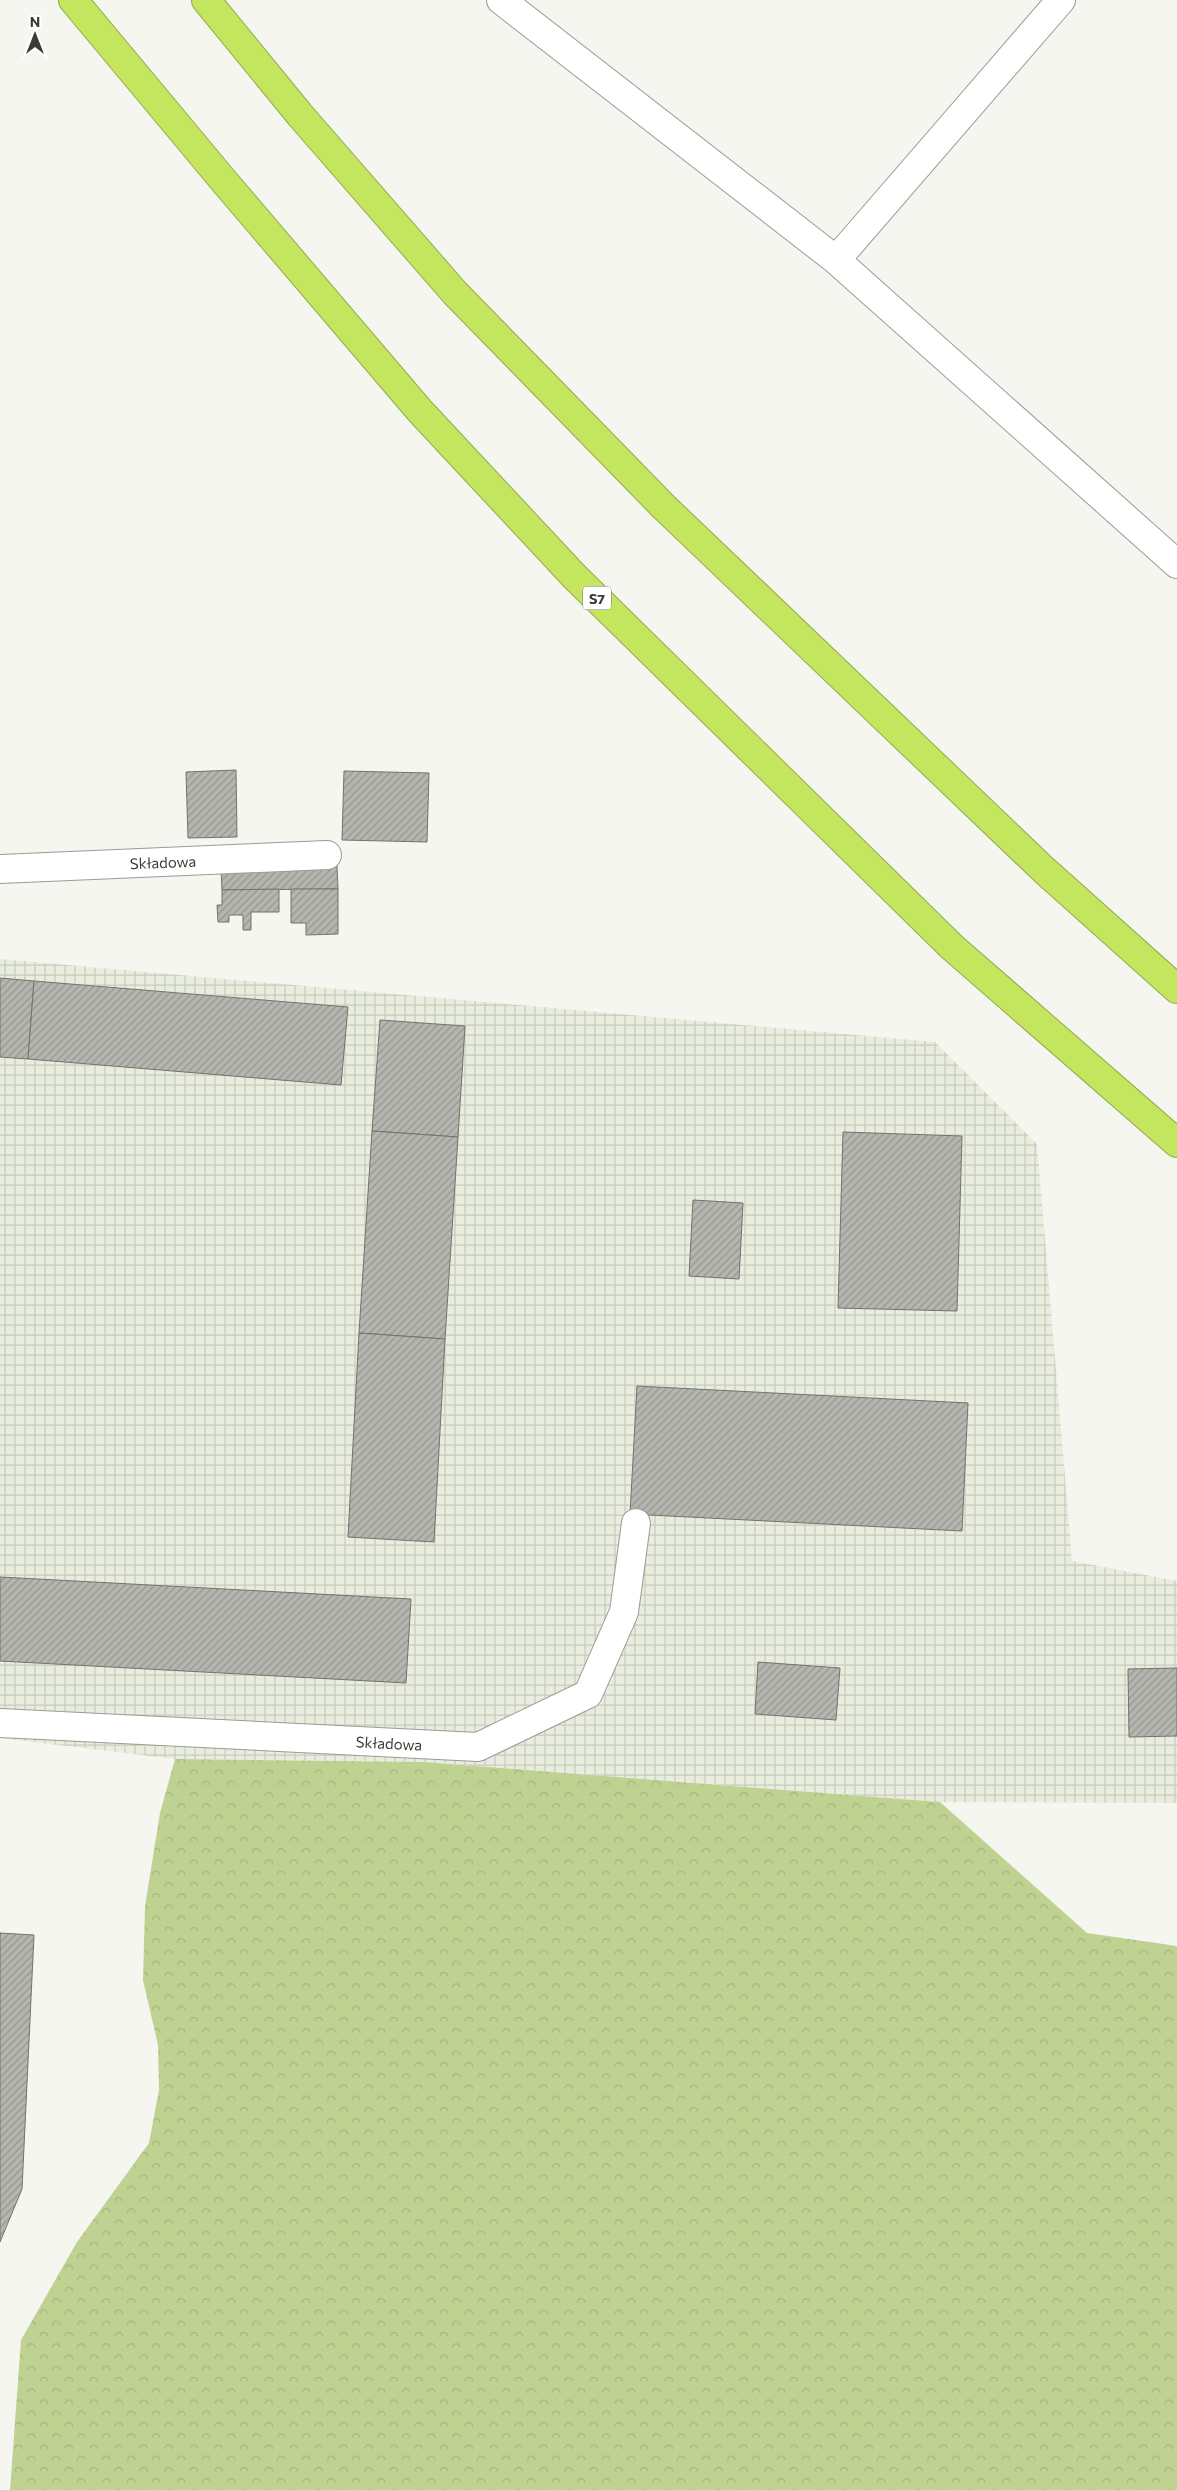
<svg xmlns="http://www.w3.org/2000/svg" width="1177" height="2490" font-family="Commissioner,sans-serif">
<defs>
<pattern id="industrial-grid" width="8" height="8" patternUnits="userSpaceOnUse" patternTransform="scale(1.25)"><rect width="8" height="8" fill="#e8edde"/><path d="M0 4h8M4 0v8" fill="none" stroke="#c8ccbf"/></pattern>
<pattern id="forest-crowns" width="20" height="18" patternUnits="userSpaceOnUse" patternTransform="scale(1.25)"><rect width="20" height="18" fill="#bfd291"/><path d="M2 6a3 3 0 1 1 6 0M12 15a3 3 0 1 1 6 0" fill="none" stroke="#a5b57e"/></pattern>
<pattern id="building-hatch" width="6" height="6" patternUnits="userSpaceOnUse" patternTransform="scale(1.25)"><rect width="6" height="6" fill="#b4b7af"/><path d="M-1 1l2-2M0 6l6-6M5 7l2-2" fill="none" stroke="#94968f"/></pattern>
</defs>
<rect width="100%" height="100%" fill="#f4f6ef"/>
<path fill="url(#industrial-grid)" d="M0,959L935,1042L1037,1144L1072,1561L1177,1581V1803L940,1802L423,1762L175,1759L0,1738Z"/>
<path fill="url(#forest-crowns)" d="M175,1759L423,1762L940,1802L1087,1933L1177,1946V2490H10L21,2340L77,2242L149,2143L159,2090L158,2045L143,1980L145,1906L160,1813Z"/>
<g fill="url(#building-hatch)" stroke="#71736c">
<path d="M236,770L237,837L188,838L186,772Z"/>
<path d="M344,771L429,773L427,842L342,840Z"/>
<path d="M337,866L338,889L222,890L221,868Z"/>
<path d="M279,889V912H251V930H243V915H229V922H218L217,905H222V890Z"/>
<path d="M291,889H338V934L306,935V923H291Z"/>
<path d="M0,978L34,981L28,1059L0,1057Z"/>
<path d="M34,981L348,1007L341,1085L28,1059Z"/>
<path d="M380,1020L465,1026L458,1137L372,1131Z"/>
<path d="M372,1131L458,1137L445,1339L359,1333Z"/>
<path d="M843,1132L962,1136L957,1311L838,1308Z"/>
<path d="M693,1200L743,1203L739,1279L689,1276Z"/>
<path d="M359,1333L445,1339L434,1542L348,1537Z"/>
<path d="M637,1386L968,1403L962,1531L630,1514Z"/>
<path d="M0,1577L411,1599L406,1683L0,1661Z"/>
<path d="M758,1662L840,1668L836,1720L755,1714Z"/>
<path d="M1177,1668V1736L1129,1737L1128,1669Z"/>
<path d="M0,1933L34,1935L22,2189L0,2242Z"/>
</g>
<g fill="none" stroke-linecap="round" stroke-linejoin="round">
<defs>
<g id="minor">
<path d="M501,0L836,260L1177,564"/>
<path d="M836,260L1061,0"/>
<path d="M0,869L327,855"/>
<path d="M0,1723L478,1747L588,1694L624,1612L636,1523"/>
</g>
<g id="highway">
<path d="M73,0L223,180L420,411L574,576L952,947L1177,1143"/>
<path d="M206,0L300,115L455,293L664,507L1044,870L1177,989"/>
</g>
</defs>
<use href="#minor" stroke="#999c95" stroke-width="30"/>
<use href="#highway" stroke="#94aa51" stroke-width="30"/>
<use href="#minor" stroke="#fff" stroke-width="28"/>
<use href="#highway" stroke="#c4e65e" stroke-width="28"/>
</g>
<g text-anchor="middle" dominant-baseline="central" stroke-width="4.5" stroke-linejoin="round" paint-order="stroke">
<rect fill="#fff" stroke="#767674" stroke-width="1" x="583" y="586.5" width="28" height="23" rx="4"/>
<g font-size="14" font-weight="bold" fill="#3b3c39">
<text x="597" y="598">S7</text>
</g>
<g font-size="15" fill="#3b3c39" stroke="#fff">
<text transform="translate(163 862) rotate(-2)">Składowa</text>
<text transform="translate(389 1743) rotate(3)">Składowa</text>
</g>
</g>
<g transform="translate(35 35)" stroke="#ffffff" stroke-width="4" paint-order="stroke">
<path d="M0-4L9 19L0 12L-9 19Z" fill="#3b3c39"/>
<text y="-8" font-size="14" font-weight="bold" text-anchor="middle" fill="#3b3c39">N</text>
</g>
</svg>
